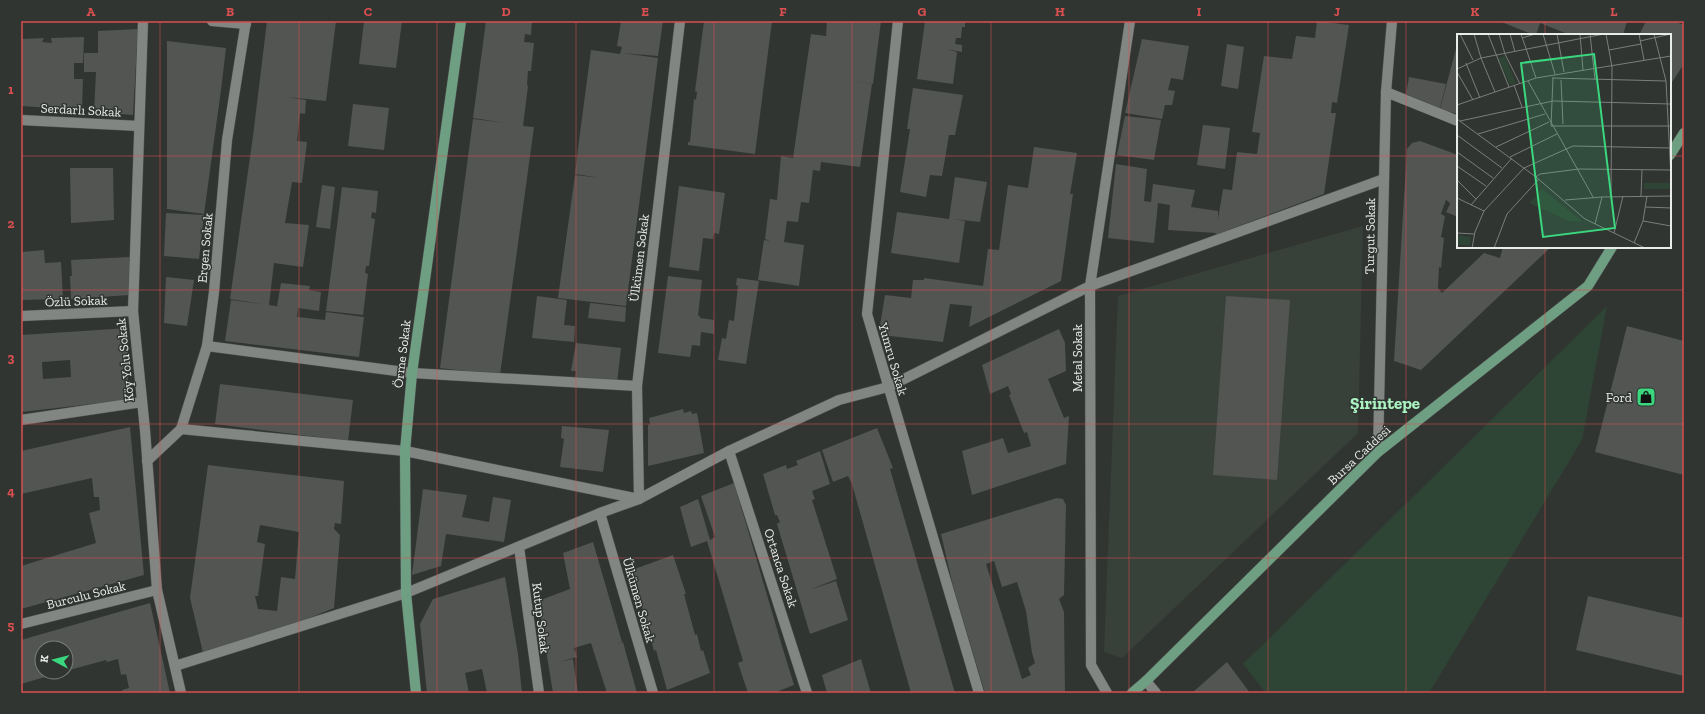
<svg xmlns="http://www.w3.org/2000/svg" width="1705" height="714" font-family="'Zilla Slab',serif">
<rect width="100%" height="100%" fill="#313532"/>
<path fill="#38403a" d="M1363,226L1358,433L1122,658L1104,652L1118,296Z"/>
<path fill="#2e4434" d="M1607,306L1582,440L1429,693H1266L1243,664Z"/>
<g fill="#525552" fill-rule="evenodd">
<path d="M267,21H336L326,101L287,97L306,100L305,114L300,113L297,141L307,142L302,183L292,182L285,223L309,225L303,267L274,263L269,305L282,307L277,306L281,283L310,286L309,290L321,292L319,311L298,308L297,317L325,320L326,312L364,317L359,357L225,341L231,300L262,304L230,299L253,136Z"/>
<path d="M364,21H402L396,68L359,64Z"/>
<path d="M486,21H532L531,35L525,34L524,42L534,43L531,71H528L527,85L528,86L523,126L534,127L500,375L440,368L473,119L506,123L473,118Z"/>
<path d="M621,21H663L658,56L622,53L658,58L626,306L558,298L575,175L601,178L575,174L580,133L606,136L580,133L591,50L620,54L622,47L617,46Z"/>
<path d="M704,21H772L755,154L688,145V142H690L694,99L696,100L697,92L695,91Z"/>
<path d="M827,21H881L873,84L845,80L872,84L860,167L821,162L820,171L813,170L809,203L801,202L798,222L787,221L784,242L804,245L799,286L758,280L764,240L770,241L765,239L770,199L777,200L781,156L793,158L811,34L826,36Z"/>
<path d="M925,21H965V27H962L961,38H956L955,44L962,45V52L946,49L957,52L953,84L917,79Z"/>
<path d="M1317,21L1349,25L1337,103L1332,102L1331,113H1336L1324,194L1215,235L1216,233L1168,230L1170,205L1158,203L1154,243L1108,238L1116,164L1147,169L1144,201L1151,202L1153,184L1195,190L1191,207L1218,211V219L1223,189L1232,190L1237,152L1257,154L1260,133L1252,132L1264,56L1292,59L1296,36L1315,38Z"/>
<path d="M1499,21H1627L1623,35H1570L1540,23L1536,35H1534Z"/>
<path d="M1646,21H1674L1684,25V64L1670,85V35H1639Z"/>
<path d="M138,29L133,115L94,112L96,72H84V53H98V31Z"/>
<path d="M84,37L83,63H74V79H83L82,110L21,106V39L44,38L42,42L52,43L51,38Z"/>
<path d="M1142,39L1189,46L1183,80L1171,78L1168,90L1175,91L1172,105H1165L1162,119L1125,113Z"/>
<path d="M167,41L226,48L221,90L199,87L221,90L204,214L167,209Z"/>
<path d="M1227,44L1244,47L1238,89L1221,86Z"/>
<path d="M1456,49L1458,50V114L1440,109Z"/>
<path d="M1409,77L1446,84L1440,108L1406,94Z"/>
<path d="M913,88L963,95L955,135H949L942,176L930,175L926,197L900,192L910,129H907Z"/>
<path d="M353,104L389,108L384,150L348,146Z"/>
<path d="M1125,116L1161,120L1154,160L1117,155Z"/>
<path d="M1203,125L1230,128L1225,169L1197,165Z"/>
<path d="M1420,141L1458,155V217L1446,212L1450,204L1449,202L1446,200L1441,214L1445,216L1441,237L1444,238L1441,268L1439,267L1438,288L1442,293L1484,253L1500,258L1503,247H1551L1421,370L1394,361L1407,149L1412,143Z"/>
<path d="M1034,147L1077,153L1070,194H1073L1061,281L969,327L972,306L950,304L943,342L881,335L882,333L879,332L885,295L911,298L913,280H924V278L983,286L988,249L999,250L1008,185L1028,188Z"/>
<path d="M70,168H113L114,220L71,223Z"/>
<path d="M955,177L987,182L980,222L953,219L965,221L959,263L891,253L897,212L949,219Z"/>
<path d="M322,185L335,187L330,229L316,227Z"/>
<path d="M679,186L725,193L719,234L714,233L713,239L703,238L699,271L669,267Z"/>
<path d="M342,187L378,191L376,213L372,212L371,218L375,219L369,266H366L365,273L368,274L363,315L326,311Z"/>
<path d="M166,213L204,215L199,259L164,256Z"/>
<path d="M44,250L45,263L61,262L63,299L21,300V252Z"/>
<path d="M129,257L130,295L71,299L70,276H72L71,260Z"/>
<path d="M668,276L702,280L698,316H700V318L714,320V334L701,332L700,346L692,345L690,357L658,353Z"/>
<path d="M166,277L194,280L187,326L164,323Z"/>
<path d="M737,278L759,281L746,364L718,360L722,338L726,339L729,320L734,321L738,286L736,285Z"/>
<path d="M537,296L567,300L564,325L575,326L574,342L532,338Z"/>
<path d="M1226,296L1290,300L1277,480L1213,475Z"/>
<path d="M590,303L626,307L625,322L588,318Z"/>
<path d="M1627,326L1684,341V475L1595,452Z"/>
<path d="M128,328V400L21,412V335ZM70,360L71,377L43,379L42,362Z"/>
<path d="M1059,329L1065,343L1066,371L1048,379L1064,418L1069,416L1066,464L972,495L962,451L1003,438L1008,453L1031,446L1027,432L1024,433L1009,395L1011,394L1008,386L990,394L982,365Z"/>
<path d="M576,343L621,348L617,383L575,379L576,371H571Z"/>
<path d="M220,384L353,400L348,441L215,424Z"/>
<path d="M683,409L684,413L691,411L692,414L697,413L704,453L648,466V425L650,424L649,418Z"/>
<path d="M562,426L609,430L603,472L560,467L564,439L561,438Z"/>
<path d="M130,427L144,575L21,609V566L96,543L89,513L100,510L99,497H94L92,478L21,494V451Z"/>
<path d="M877,428L893,468L890,469L955,693H911L852,484L848,476L833,482L822,450Z"/>
<path d="M820,451L830,484L812,491L815,499L812,500L837,579L809,590L836,581L848,620L810,634L777,524L780,522L777,515H775L763,474L786,465L787,469L798,465L796,461Z"/>
<path d="M208,465L344,481L341,524L335,523L334,529L340,535L334,608L275,632L204,657L190,598ZM260,525L299,532L295,579L281,577L277,611L258,609L255,596H258L265,544L257,542Z"/>
<path d="M734,483L782,646L767,651L782,646L794,685L774,693H748L738,663L743,661L707,541L691,547L680,507L698,499L710,540L715,537L701,496Z"/>
<path d="M423,489L467,495L462,517L489,522L493,497L511,500L504,542L446,534L441,566L412,575Z"/>
<path d="M1057,498L1063,499L1066,505L1064,595L1059,599L1064,612L1065,693H985L953,586L941,534ZM994,561L1002,587L1017,582L1026,611L1032,653L1035,663L1028,668L1031,675L1022,679L986,564Z"/>
<path d="M593,542L622,642L613,645L623,642L637,693H607L591,643L574,648L577,657L559,662L573,659L578,693H553L538,601L570,589L563,553Z"/>
<path d="M673,555L686,594H684L695,635L697,634L701,651L703,650L710,673L667,690L656,650L654,651L632,570Z"/>
<path d="M505,577L518,654L522,693H487L482,669L465,673L469,693H427L420,624L433,599Z"/>
<path d="M1588,596L1684,618V676L1576,650Z"/>
<path d="M150,603L170,693H123L122,690L129,688L126,674L121,675L118,659L107,662L106,660L66,671V648H42V672H62L21,684V640Z"/>
<path d="M861,659L871,693H827L822,675Z"/>
<path d="M1227,662L1250,693H1192Z"/>
</g>
<g fill="none" stroke-linecap="round" stroke-linejoin="round">
<defs>
<g id="street">
<path d="M143,21L133,311L145,430L157,590L181,693"/>
<path d="M212,21L246,24"/>
<path d="M898,21L867,314L979,693"/>
<path d="M1386,92L1458,121"/>
<path d="M21,120L139,126"/>
<path d="M21,316L133,311"/>
<path d="M207,346L412,373L637,386"/>
<path d="M21,420L142,402"/>
<path d="M181,429L405,451L639,499L637,386L680,21"/>
<path d="M729,451L807,693"/>
<path d="M1378,452L1386,92L1392,21"/>
<path d="M147,461L181,429L207,346L214,292L227,140L246,21"/>
<path d="M600,513L653,693"/>
<path d="M519,547L539,693"/>
<path d="M21,624L157,590"/>
<path d="M175,666L406,593L600,513L639,499L729,451L839,400L888,387L1090,286L1384,179"/>
<path d="M1146,681L1156,693"/>
<path d="M1107,693L1091,665L1090,286L1130,21"/>
</g>
<g id="secondary">
<path d="M1670,155L1684,133"/>
<path d="M416,693L406,593L405,451L412,373L461,21"/>
<path d="M1132,693L1146,681L1378,452L1588,286L1612,247"/>
</g>
</defs>
<use href="#street" stroke="#4f5250" stroke-width="11"/>
<use href="#secondary" stroke="#4f5250" stroke-width="11"/>
<use href="#street" stroke="#828683" stroke-width="10"/>
<use href="#secondary" stroke="#6f9f83" stroke-width="10"/>
</g>
<path fill="none" stroke="#da4f4f" stroke-width="1" stroke-opacity="0.55" d="M160,21V693M299,21V693M437,21V693M576,21V693M714,21V693M852,21V693M991,21V693M1129,21V693M1268,21V693M1406,21V693M1545,21V35M21,156H1458M1670,156H1684M1545,247V693M21,290H1684M21,424H1684M21,558H1684"/>
<defs>
<symbol id="shop-square" viewBox="-11 -11 22 22"><rect x="-9" y="-9" width="18" height="18" rx="4" fill="#3ad77f" stroke="#313532"/><path d="M-5-2.5h2.3a2.7 3.5 0 0 1 5.4 0H5L5.5 6h-11ZM-1.5-2.5h3a1.5 2.3 0 0 0-3 0Z" fill="#111"/></symbol>
</defs>
<g fill-rule="evenodd">
<use href="#shop-square" x="1635" y="386" width="22" height="22"/>
</g>
<g text-anchor="middle" dominant-baseline="central" stroke-width="3" stroke-linejoin="round" paint-order="stroke">
<g font-size="13" fill="#eaecea" stroke="#313532">
<text transform="translate(81 110) rotate(3)">Serdarlı Sokak</text>
<text transform="translate(1370 236) rotate(-89)">Turgut Sokak</text>
<text transform="translate(205 248) rotate(-85)">Ergen Sokak</text>
<text transform="translate(639 258) rotate(-83)">Ülkümen Sokak</text>
<text transform="translate(76 301) rotate(-2)">Özlü Sokak</text>
<text transform="translate(402 354) rotate(-83)">Örme Sokak</text>
<text transform="translate(1077 358) rotate(-90)">Metal Sokak</text>
<text transform="translate(893 359) rotate(74)">Yumru Sokak</text>
<text transform="translate(125 360) rotate(-96)">Köy Yolu Sokak</text>
<text transform="translate(1359 455) rotate(-43)">Bursa Caddesi</text>
<text transform="translate(781 568) rotate(72)">Ortanca Sokak</text>
<text transform="translate(86 595) rotate(-14)">Burculu Sokak</text>
<text transform="translate(639 600) rotate(74)">Ülkümen Sokak</text>
<text transform="translate(541 618) rotate(83)">Kutup Sokak</text>
</g>
<g font-size="13" fill="#eaecea" stroke="#313532" text-anchor="end">
<text x="1632" y="397">Ford</text>
</g>
<g font-size="17" font-weight="bold" fill="#abf4c1" stroke="#313532">
<text x="1385" y="403">Şirintepe</text>
</g>
</g>
<g transform="translate(1457 34)">
<rect width="214" height="214" fill="#313532"/>
<path d="M48,22L59,49L53,51L41,24ZM187,149H213V155H187ZM85,155L126,188L112,187L72,169ZM0,201L14,203L13,212L0,210Z" fill="#2e4434"/>
<path fill="none" stroke="#7b7e7c" stroke-width="1" d="M3,0L16,26M17,0L24,24L38,58M31,0L52,53M42,0L48,20L63,50M53,0L58,18M64,0L79,44M86,0L98,40M100,0L107,38M123,0L126,36M133,0L138,46M149,0L155,33L154,162M182,0L187,26M197,0L209,47L214,144M65,4L78,0M183,7L214,0M152,16L184,10M9,29L23,64M0,35L24,24L147,0M0,38L16,66M95,44L209,47M96,44L94,92H214M104,46L106,90M71,47L136,163M57,51L65,73M0,71L79,44L214,22M0,85L79,143L128,185L188,214M3,87L96,67L214,70M21,100L88,80M0,101L45,134M39,113L92,88M0,118L36,144M53,123L100,100M0,132L29,152M79,143L83,140L122,135L214,136M0,146L19,165M184,162L185,136M0,164L27,177M108,166L145,163L214,162M14,171L55,124M189,173L214,174M186,187L214,192M138,190L145,163M0,199L17,200M157,199L166,162M177,209L186,187L190,162M15,214L18,198L27,177L67,134L116,112L214,114M37,214L50,180L82,145"/>
<path fill="#3ad77f" fill-opacity="0.15" stroke="#3ad77f" stroke-width="2" d="M137,20L158,194L86,203L64,29Z"/>
<rect width="214" height="214" fill="none" stroke="#eaecea" stroke-width="2"/>
</g>
<rect width="1705" height="714" fill="none" stroke="#313532" stroke-width="44"/>
<g transform="translate(54 660) rotate(277)"><circle r="19" fill="#313532" stroke="#7b7e7c"/>
<path d="M0-3L7 15L0 10L-7 15Z" fill="#3ad77f"/>
<text y="-6" font-size="11" font-weight="bold" text-anchor="middle" fill="#eaecea">K</text>
</g>
<rect x="22" y="22" width="1661" height="670" fill="none" stroke="#da4f4f" stroke-width="1.5"/>
<g font-size="13" text-anchor="middle" font-weight="bold" fill="#da4f4f">
<text x="91" y="16">A</text>
<text x="230" y="16">B</text>
<text x="368" y="16">C</text>
<text x="506" y="16">D</text>
<text x="645" y="16">E</text>
<text x="783" y="16">F</text>
<text x="922" y="16">G</text>
<text x="1060" y="16">H</text>
<text x="1199" y="16">I</text>
<text x="1337" y="16">J</text>
<text x="1475" y="16">K</text>
<text x="1614" y="16">L</text>
<text x="11" y="94">1</text>
<text x="11" y="228">2</text>
<text x="11" y="362">3</text>
<text x="11" y="496">4</text>
<text x="11" y="630">5</text>
</g>
</svg>
